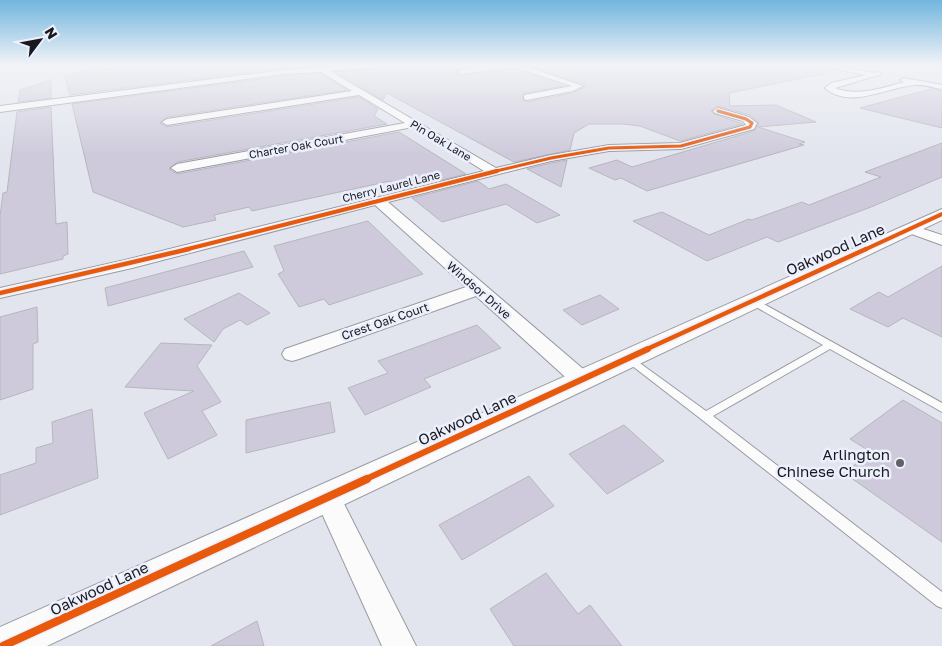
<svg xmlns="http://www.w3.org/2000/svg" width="942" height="646" font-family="'Golos Text',sans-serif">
<rect width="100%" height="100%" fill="#e2e5ee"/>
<g fill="#cecadb" stroke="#b6b6bc">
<path d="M151,65H334L283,68L70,95L65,76L97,66L98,69L103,71L123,66H152Z"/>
<path d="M387,65H488L461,68L455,73L461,76L514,69L564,86L524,93L522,100L527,102L573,93L585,87L584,84L527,65H575L592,70L599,65H645L652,70L656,68V65H814L816,67L825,69L826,73L729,93L730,106L776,105L816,122L758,127L805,142L799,144L804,145L647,191L621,178L615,180L589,168L617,160L632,167L754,131L759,123L750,115L717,106L711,111L714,114L743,124L680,141L640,126L623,124H589L574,133L570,150L514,162L387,93L383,100L336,72L381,69Z"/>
<path d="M321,74L347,90L167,117L160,123L167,127L359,97L378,109L374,116L387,124L177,162L169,169L177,174L399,132L466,174L401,190L390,181L252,211L249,207L214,215L216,220L183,227L93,192L72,104L283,76Z"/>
<path d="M51,80V98L18,102L20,90Z"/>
<path d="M931,89L942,91V128L860,108Z"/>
<path d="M51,107L56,224L67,222L68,254L63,256V259L0,274V216L3,193L7,192L17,112Z"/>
<path d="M942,143V177L871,207L778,242L767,237L707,261L633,221L662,212L709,235L749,219L752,220L802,202L809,205L881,177L865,172Z"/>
<path d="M567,160L561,187L527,169L551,163Z"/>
<path d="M478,181L489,189L506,184L560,215L537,223L506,204L442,222L412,198Z"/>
<path d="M368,221L423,274L329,305L324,299L299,307L278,274L284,271L274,246Z"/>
<path d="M244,251L253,267L108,306L105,288Z"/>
<path d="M942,266V337L903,318L888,327L850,309L879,292L888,297Z"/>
<path d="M239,293L270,313L247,325L240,320L223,329L214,342L184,319Z"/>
<path d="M600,295L619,309L582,325L563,310Z"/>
<path d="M37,307L38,342L33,344V389L0,400V317Z"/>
<path d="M477,325L501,348L424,379L431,387L365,415L348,388L388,373L378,361Z"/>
<path d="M161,343L212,345L197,366L221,402L202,411L217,435L168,459L144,413L194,391L125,387Z"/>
<path d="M903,400L942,423V542L844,473L871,452L850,439Z"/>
<path d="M330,402L335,432L246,453V420Z"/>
<path d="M92,409L98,478L0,515V475L36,463V448L53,443L52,422Z"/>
<path d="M624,425L664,461L607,494L569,454Z"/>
<path d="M529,476L554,506L462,560L439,525Z"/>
<path d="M546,573L578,614L590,605L622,646H514L490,609Z"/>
<path d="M257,621L264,646H211Z"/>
</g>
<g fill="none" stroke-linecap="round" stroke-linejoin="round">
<defs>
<path id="service" d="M749,299H755L942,403V412L830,349L713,416L942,592V608L937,606L701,419L622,358L627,355L630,356L706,411L823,345L749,303L748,301Z"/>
<g id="minor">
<path d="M100,65H121L103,69L99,67Z"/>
<path d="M356,65H385L381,67L330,71L496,168L551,155L609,145L680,143L746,125L743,121L715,113L713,111L718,108L749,117L757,123L754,129L681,149L609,151L551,161L388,202L589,374L592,379L589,384L581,386L573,384L476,296L299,359L292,361L285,359L282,354L285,349L466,287L375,205L132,268L0,298V288L125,260L484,171L413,127L177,172L171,168L177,164L405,123L359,95L167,125L162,122L167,119L352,91L321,72L283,74L0,112V106L283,70Z"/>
<path d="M499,65H522L583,86L573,91L527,100L524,99V95L572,86L514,67L461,74L457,72L461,70Z"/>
<path d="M647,65H654L655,66L651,68Z"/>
<path d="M816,65H831L874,73L878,72L882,74L835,88C857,97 883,88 904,82L900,80L904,78L942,85V89C934,88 923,84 915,85C887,87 850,110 825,88L831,83L866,75Z"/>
<path d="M911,225L942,235V245L906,232L904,229L906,226Z"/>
<path d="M327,485L336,488L416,646H382L314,496L318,488Z"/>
</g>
<path id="tertiary" d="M942,209V220L47,646H0V627Z"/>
</defs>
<use href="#service" stroke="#999ba2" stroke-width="2"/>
<use href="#minor" stroke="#999ba2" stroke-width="2"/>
<use href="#tertiary" stroke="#999ba2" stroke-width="2"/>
<use href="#service" fill="#fbfbfc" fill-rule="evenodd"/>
<use href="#minor" fill="#fbfbfc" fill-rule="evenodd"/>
<use href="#tertiary" fill="#fbfbfc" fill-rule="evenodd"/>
<defs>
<path id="cycleway-far5" d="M718,111L721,112"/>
<path id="cycleway-far4" d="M492,172L551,158L609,148L681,146L750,127L752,123L746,119L718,111"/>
<g id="cycleway-far3">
<path d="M184,250L497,171"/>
<path d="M864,250L942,214"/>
</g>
<g id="cycleway-far2">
<path d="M0,293L189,249"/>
<path d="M645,350L866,249"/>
</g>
<path id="cycleway-far1" d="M364,480L648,349"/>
<path id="cycleway" d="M3,646L367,479"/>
</defs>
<use href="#cycleway-far5" stroke="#eceffc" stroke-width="3"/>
<use href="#cycleway-far4" stroke="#eceffc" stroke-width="5"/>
<use href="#cycleway-far3" stroke="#eceffc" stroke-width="6"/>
<use href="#cycleway-far2" stroke="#eceffc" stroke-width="8"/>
<use href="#cycleway-far1" stroke="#eceffc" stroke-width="9"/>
<use href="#cycleway" stroke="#eceffc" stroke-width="11"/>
<use href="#cycleway-far5" stroke="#e8590c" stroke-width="2"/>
<use href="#cycleway-far4" stroke="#e8590c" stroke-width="3"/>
<use href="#cycleway-far3" stroke="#e8590c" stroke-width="4"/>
<use href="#cycleway-far2" stroke="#e8590c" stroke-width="4.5"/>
<use href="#cycleway-far1" stroke="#e8590c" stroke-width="6"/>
<use href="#cycleway" stroke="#e8590c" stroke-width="8"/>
</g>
<linearGradient id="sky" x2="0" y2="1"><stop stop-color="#72b5de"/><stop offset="0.42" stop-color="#f2f3f7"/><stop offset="1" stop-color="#f2f3f7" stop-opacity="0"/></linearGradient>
<rect width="942" height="155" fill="url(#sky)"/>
<circle fill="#5f6167" stroke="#eceffc" stroke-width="2" cx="900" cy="463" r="5"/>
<g text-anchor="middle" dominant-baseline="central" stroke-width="5" stroke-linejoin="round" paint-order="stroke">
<g font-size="11" fill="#191a1f" stroke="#eceffc">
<text transform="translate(441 140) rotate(31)">Pin Oak Lane</text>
<text transform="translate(296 146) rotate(-10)">Charter Oak Court</text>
<text transform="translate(391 186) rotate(-14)">Cherry Laurel Lane</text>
</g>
<g font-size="12" fill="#191a1f" stroke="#eceffc">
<text transform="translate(479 290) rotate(41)">Windsor Drive</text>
<text transform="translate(385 321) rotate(-19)">Crest Oak Court</text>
</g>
<g font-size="15" fill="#191a1f" stroke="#eceffc">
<text transform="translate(835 249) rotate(-24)">Oakwood Lane</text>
<text transform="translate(467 418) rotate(-25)">Oakwood Lane</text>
<text transform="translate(99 588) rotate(-25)">Oakwood Lane</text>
</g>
<g font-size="15" fill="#191a1f" stroke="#eceffc" text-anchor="end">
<text x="890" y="454">Arlington<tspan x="890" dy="17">Chinese Church</tspan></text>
</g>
</g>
<g transform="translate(40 40) rotate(58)" stroke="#eceffc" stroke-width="4" paint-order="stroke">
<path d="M0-4L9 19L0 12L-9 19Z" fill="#191a1f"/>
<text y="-8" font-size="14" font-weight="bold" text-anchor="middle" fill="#191a1f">N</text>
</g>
</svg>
